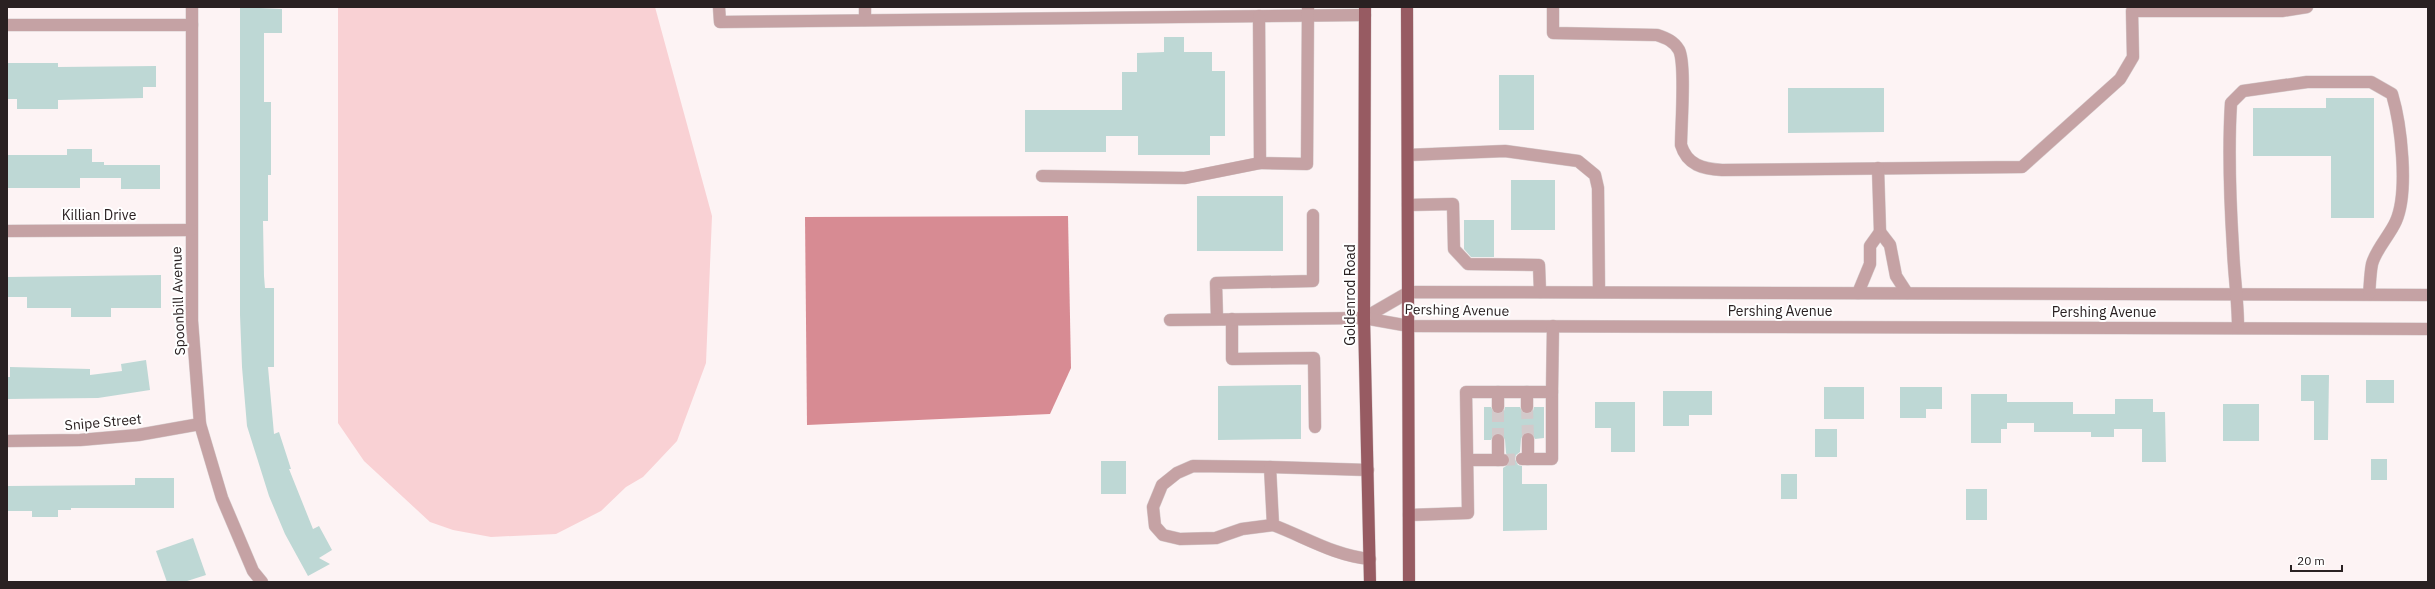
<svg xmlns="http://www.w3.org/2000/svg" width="2435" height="589" font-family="'IBM Plex Sans',sans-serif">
<rect width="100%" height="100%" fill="#fdf3f4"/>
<path fill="#f9d1d4" d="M338,7H655L712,216L706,363L677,441L643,477L626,487L601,511L556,534L491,537L453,530L430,522L364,461L338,423Z"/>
<path fill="#d78b93" d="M1068,216L1071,368L1050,414L807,425L805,217Z"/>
<g fill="#bed8d5">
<path d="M240,7L282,9V33H264V102H271V175H268V221H263L264,276L265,288H274V367H268L274,434L279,432L291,469H289L313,529L319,526L332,550L319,558L330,564L308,576L285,534L269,496L247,426L242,367L240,315Z"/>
<path d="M1164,37H1184V52H1212V71H1225V136H1210V155H1138V136H1106V152H1025V110H1122V72H1137V53L1164,52Z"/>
<path d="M7,63H58V67L156,66V87H143V98L58,100V109H17V99H7Z"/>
<rect x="1499" y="75" width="35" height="55"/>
<path d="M1788,88H1884V132L1788,133Z"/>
<path d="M2326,98H2374V218H2331V156H2253V108H2326Z"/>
<path d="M67,149H92V162H104V165H160V189H121V178H80V188H7V155H67Z"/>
<rect x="1511" y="180" width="44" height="50"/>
<rect x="1197" y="196" width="86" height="55"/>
<path d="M1464,220H1494V257H1471L1464,249Z"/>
<path d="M161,275V308H111V317H71V308H27V297H7V277Z"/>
<path d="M146,360L150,390L98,398L7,399V377H10V367L90,369V375L122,371L121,364Z"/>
<path d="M2301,375H2329L2328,440H2314V401H2301Z"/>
<rect x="2366" y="380" width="28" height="23"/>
<path d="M1301,385V439L1218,440V386Z"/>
<rect x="1824" y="387" width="40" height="32"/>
<path d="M1900,387H1942V409H1926V418H1900Z"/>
<path d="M1663,391H1712V415H1689V426H1663Z"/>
<path d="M1971,394H2007V402H2073V414H2115V399H2153V412H2165L2166,462H2142V429H2114V437H2091V432H2034V423H2007V429H2001V443H1971Z"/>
<path d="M1595,402H1635V452H1611V428H1595Z"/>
<rect x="2223" y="404" width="36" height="37"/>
<path d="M1484,407H1491L1494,413L1498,414L1504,411L1505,407H1520L1523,413L1527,414L1533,411L1534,407H1544V438L1535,439L1531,432L1524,433L1521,439L1520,452L1516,455L1515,459L1518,465L1522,466V484H1547V530L1503,531V468L1509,464L1510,460L1506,453L1505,440L1502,434L1495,433L1491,440H1484Z"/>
<rect x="1815" y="429" width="22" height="28"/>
<rect x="2371" y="459" width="16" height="21"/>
<rect x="1101" y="461" width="25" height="33"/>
<rect x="1781" y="474" width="16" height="25"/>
<path d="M135,478H174V508H71V510H58V517H32V511H7V486L135,485Z"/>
<rect x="1966" y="489" width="21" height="31"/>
<path d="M193,538L206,575L184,582H167L156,551Z"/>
</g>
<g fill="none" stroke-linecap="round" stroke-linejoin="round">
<g stroke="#d3c9ca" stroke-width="12" stroke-dasharray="12 6" stroke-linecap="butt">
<path d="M1527,407L1528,439"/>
<path d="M1498,440V407"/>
<path d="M1503,460L1522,459"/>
</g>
<defs>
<g id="minor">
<path d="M192,7V321L200,424L222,498L253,571L262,582"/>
<path d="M719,7L720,22L1365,15"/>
<path d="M865,7V20"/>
<path d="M1553,7V33L1657,35C1666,38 1674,41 1679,50C1686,64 1681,126 1681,145C1687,165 1703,169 1722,170L2022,167L2120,79L2133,57L2132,11H2282L2307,7"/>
<path d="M1259,16L1260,163L1307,164L1308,7"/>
<path d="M7,25H192"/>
<path d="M1408,155L1505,151L1578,161L1595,175L1598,188L1599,292"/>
<path d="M1878,168L1880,232"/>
<path d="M1042,176L1185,178L1260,163"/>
<path d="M1408,205L1453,204L1454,249L1468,264L1539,265L1540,292"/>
<path d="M7,231L191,230"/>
<path d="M1858,293L1870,264V246L1880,232L1890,245L1896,276L1907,293"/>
<path d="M1364,318L1409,292L2428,295"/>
<path d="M1217,319L1216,283L1313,281V215"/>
<path d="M1232,319V359L1314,358L1315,427"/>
<path d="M1170,320L1364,318L1409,326L2428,329"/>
<path d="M2238,327C2238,301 2234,275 2233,249C2230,201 2228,150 2231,103L2243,91L2307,82H2371L2392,94C2401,124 2409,191 2396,221C2390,235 2376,249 2372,264C2370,274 2370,285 2369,294"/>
<path d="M1498,392V407"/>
<path d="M1527,392V407"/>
<path d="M1528,439V459"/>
<path d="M1498,440V460"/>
<path d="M7,441L80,440L138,435L200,424"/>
<path d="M1522,459H1552V392"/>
<path d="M1468,460H1503"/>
<path d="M1270,467L1193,466L1177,473L1162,485L1153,507L1155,526L1163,535L1180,539L1216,538L1242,529L1273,525"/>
<path d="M1368,470L1270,467L1273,525C1305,537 1335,556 1370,559"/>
<path d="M1409,515L1468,513L1466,392H1552L1553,326"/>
</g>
<g id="major">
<path d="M1365,7L1364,318L1370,582"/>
<path d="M1407,7L1409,582"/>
</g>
</defs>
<use href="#minor" stroke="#d7cdce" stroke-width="13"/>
<use href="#major" stroke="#d7cdce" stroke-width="13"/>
<use href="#minor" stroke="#c5a2a4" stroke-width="12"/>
<use href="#major" stroke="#975b62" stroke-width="12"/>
</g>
<g text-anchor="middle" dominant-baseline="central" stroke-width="4" stroke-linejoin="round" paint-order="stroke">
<g font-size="14" fill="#2a2122" stroke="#fff">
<text x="99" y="215">Killian Drive</text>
<text transform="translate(1350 295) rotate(-90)">Goldenrod Road</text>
<text transform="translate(178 301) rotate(-92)">Spoonbill Avenue</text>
<text transform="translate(1457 310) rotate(1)">Pershing Avenue</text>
<text x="1780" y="311">Pershing Avenue</text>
<text x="2104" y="312">Pershing Avenue</text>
<text transform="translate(103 422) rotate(-5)">Snipe Street</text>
</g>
</g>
<rect width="2435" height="589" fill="none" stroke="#2a2122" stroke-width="16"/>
<path d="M2291 565v6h51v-6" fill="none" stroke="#2a2122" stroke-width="2"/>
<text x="2297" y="565" font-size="12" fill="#2a2122" stroke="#ffffff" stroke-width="3" paint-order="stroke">20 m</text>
</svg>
